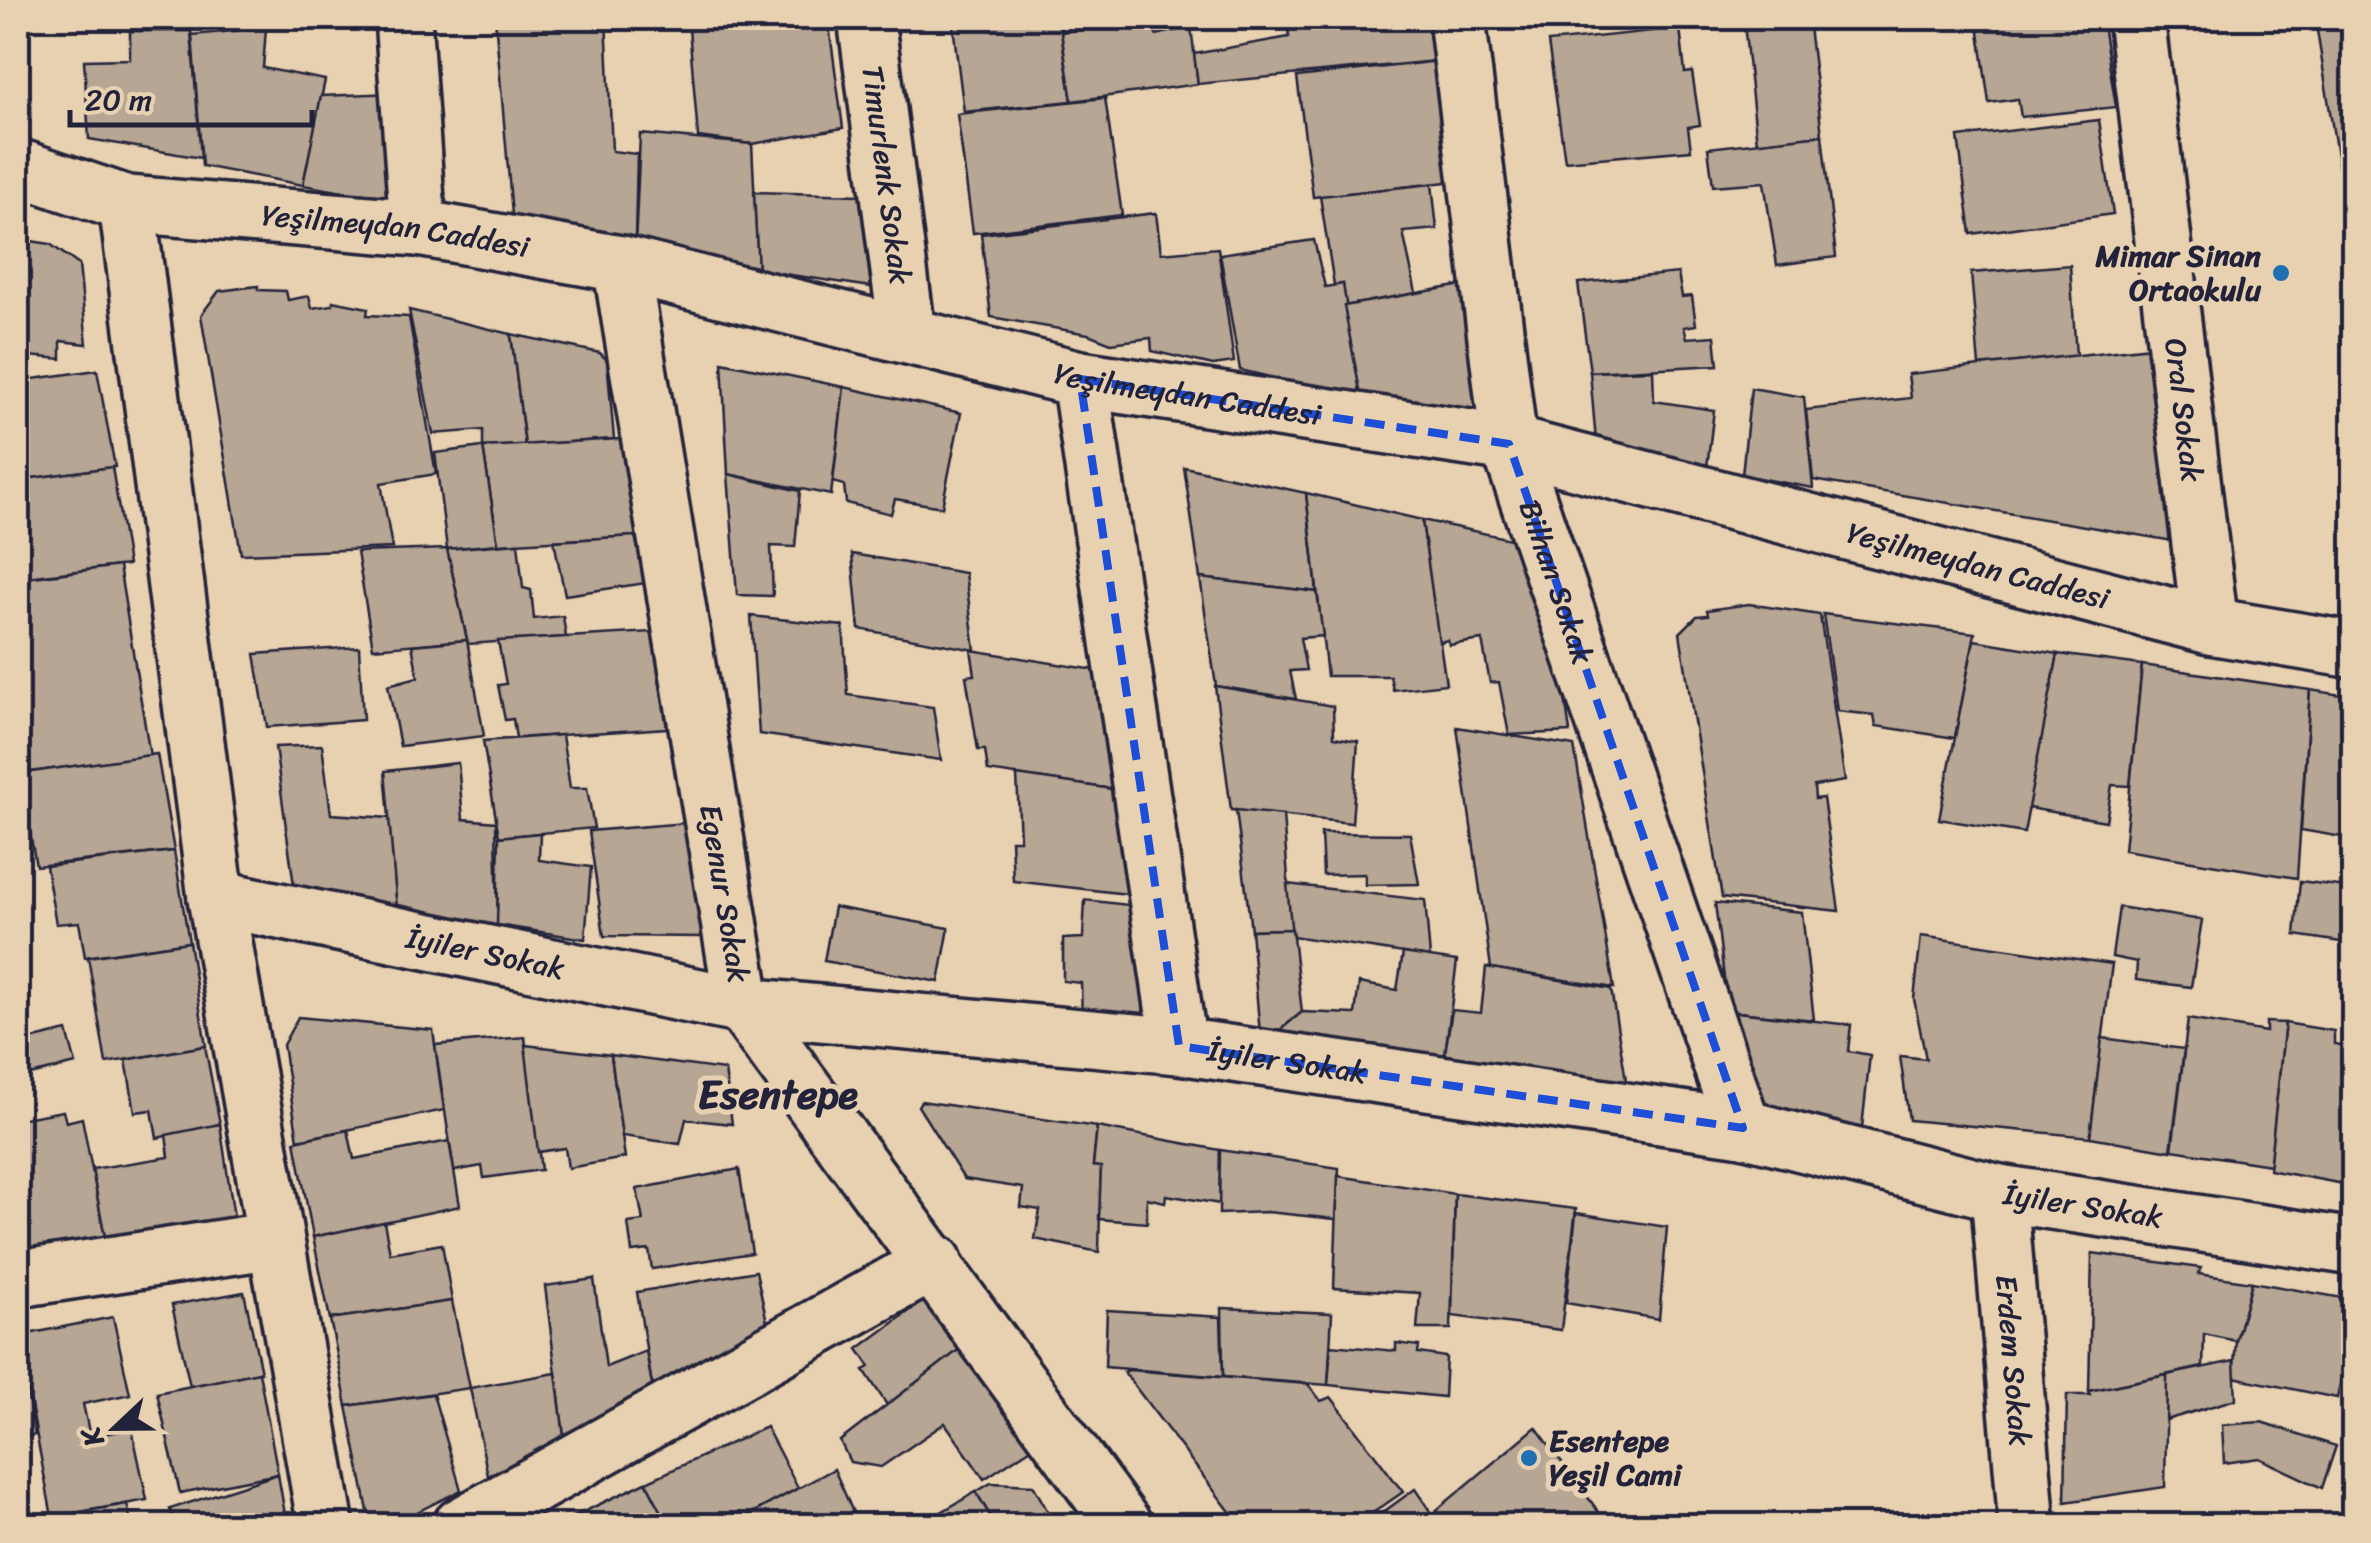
<svg xmlns="http://www.w3.org/2000/svg" width="2371" height="1543" font-family="Sriracha,sans-serif">
<rect width="100%" height="100%" fill="#e8d1b1"/>
<filter id="ink" filterUnits="userSpaceOnUse"><feTurbulence type="fractalNoise" baseFrequency=".01" numOctaves="2"/><feDisplacementMap in="SourceGraphic" scale="20" xChannelSelector="R" yChannelSelector="G"/><feConvolveMatrix kernelMatrix="1 2 1 2 8 2 1 2 1" color-interpolation-filters="sRGB"/></filter>
<g filter="url(#ink)">
<g fill="#b7a693" stroke="#22223b" stroke-width="2.5">
<path d="M281,18H386V22L282,29Z"/>
<path d="M495,18H606L612,151L637,154L635,240L512,215Z"/>
<path d="M752,18H828L843,128L752,144L698,137L689,28Z"/>
<path d="M952,18H1059L1072,101L964,112Z"/>
<path d="M1100,18H1153L1156,35L1191,27L1198,84L1072,101L1061,32L1102,27Z"/>
<path d="M1287,18H1440L1446,60L1198,84L1194,54L1289,37Z"/>
<path d="M1808,18L1822,135L1757,143L1744,24Z"/>
<path d="M1977,18H2102L2116,107L2021,117L2018,99L1989,103Z"/>
<path d="M2315,18H2354V255H2353Z"/>
<path d="M266,28L263,68L325,80L303,185L202,166L192,35Z"/>
<path d="M1680,28L1685,73L1692,72L1700,125L1688,127L1691,150L1565,161L1548,42Z"/>
<path d="M130,31H191L201,158L89,139L84,60L130,59Z"/>
<path d="M1439,61L1456,181L1313,197L1297,77Z"/>
<path d="M394,93L401,202L303,185L321,96Z"/>
<path d="M1105,98L1122,215L973,233L957,114Z"/>
<path d="M2099,120L2113,214L1971,234L1958,137Z"/>
<path d="M640,134L752,144L758,267L635,247Z"/>
<path d="M1822,135L1836,257L1777,265L1764,182L1713,186L1708,148Z"/>
<path d="M1432,184L1437,229L1403,232L1416,293L1344,306L1343,284L1334,285L1320,196Z"/>
<path d="M754,192L860,195L871,287L758,270Z"/>
<path d="M1156,213L1161,253L1218,248L1234,362L1213,365L1152,351L1151,338L1111,343L1088,334L991,317L981,234Z"/>
<path d="M18,239L50,244L79,265L87,344L61,341V359L18,355Z"/>
<path d="M1314,240L1325,287L1343,284L1361,398L1240,370L1220,254Z"/>
<path d="M2070,265L2076,356L1979,366L1971,273Z"/>
<path d="M1678,273L1682,297L1692,296L1696,325L1684,327L1687,338L1715,336L1718,365L1590,372L1578,283Z"/>
<path d="M1468,284L1487,418L1361,396L1344,306Z"/>
<path d="M258,286V290L286,291L288,300L309,296L312,308L333,305V301L368,308L367,315L409,317L436,474L381,483L392,548L241,554L201,315L219,291Z"/>
<path d="M409,310L511,334L525,445L483,447V430L433,434Z"/>
<path d="M511,334L600,353L607,360L614,439L525,445Z"/>
<path d="M2151,347L2179,542L1813,480L1806,410L1911,398L1908,374Z"/>
<path d="M722,362L844,387L831,495L728,474Z"/>
<path d="M97,370L115,467L18,480V381Z"/>
<path d="M1653,370L1654,401L1714,410L1707,467L1596,442L1590,372Z"/>
<path d="M844,387L961,413L942,507L895,499L891,514L846,503L844,485L833,482Z"/>
<path d="M1751,388L1804,397L1813,488L1742,475Z"/>
<path d="M620,439L637,536L498,544L483,447Z"/>
<path d="M483,447L498,544L447,549L435,453Z"/>
<path d="M112,467L128,565L18,578V480Z"/>
<path d="M1184,467L1306,493L1317,592L1200,578Z"/>
<path d="M728,474L800,491L795,547L771,546L773,596L737,595Z"/>
<path d="M1306,493L1422,520L1446,684L1393,690L1390,676H1327Z"/>
<path d="M1422,520L1543,546L1570,732L1509,735L1499,682L1490,683L1482,640L1449,645L1448,640L1439,642Z"/>
<path d="M635,536L646,583L565,595L554,541Z"/>
<path d="M518,543L523,588L531,590L534,619L563,616L566,637L468,644L447,549Z"/>
<path d="M447,549L467,640L373,648L357,552Z"/>
<path d="M852,554L965,573L975,650L859,629Z"/>
<path d="M119,566L150,756L30,772L18,701V579Z"/>
<path d="M1200,578L1317,592L1323,636L1300,638L1306,670L1290,671L1296,699L1216,686Z"/>
<path d="M1749,604L1820,615L1845,781L1814,786L1815,799L1823,798L1839,911L1722,898L1680,633L1697,616L1708,615L1707,610Z"/>
<path d="M1823,614L1975,633L1955,738L1876,726L1874,715L1837,711Z"/>
<path d="M751,616L843,626L848,695L933,707L941,760L759,734Z"/>
<path d="M652,632L667,728L516,738L513,719L505,720L498,685L506,684L498,641Z"/>
<path d="M467,640L484,736L400,746L388,685L418,677L412,645Z"/>
<path d="M1974,640L2058,654L2024,833L1939,819Z"/>
<path d="M359,647L363,720L267,727L255,654Z"/>
<path d="M971,650L1102,671L1119,790L988,771L985,750H978L966,676L975,675Z"/>
<path d="M2058,654L2142,665L2130,786L2112,785L2106,821L2028,808Z"/>
<path d="M2142,665L2310,690L2297,878L2124,850Z"/>
<path d="M1215,686L1333,706L1334,737L1358,741L1352,823L1231,810Z"/>
<path d="M2310,690L2354,697V839L2301,830Z"/>
<path d="M1457,727L1574,746L1614,988L1491,968Z"/>
<path d="M562,735L570,788H587L594,828L499,837L483,741Z"/>
<path d="M322,745L331,814L390,818L397,909L295,893L275,747Z"/>
<path d="M157,754L174,851L36,866L27,815L18,817V774Z"/>
<path d="M458,763L463,819L496,822L498,926L397,909L385,771Z"/>
<path d="M1017,775L1119,790L1128,894L1013,881L1011,840H1020Z"/>
<path d="M1236,810L1283,815L1292,929L1251,930Z"/>
<path d="M685,823L702,937L604,936L589,831Z"/>
<path d="M540,833L539,860L591,867L585,939L497,925L499,837Z"/>
<path d="M1321,833L1410,834L1419,884L1365,885V874L1323,875Z"/>
<path d="M174,851L189,942L85,957L79,922L56,924L46,866Z"/>
<path d="M2300,881L2354,888V944L2295,935Z"/>
<path d="M1287,884L1425,900L1430,957L1292,936Z"/>
<path d="M1085,900L1146,907L1143,1028L1082,1020L1081,983L1063,981V939L1083,938Z"/>
<path d="M1715,903L1802,912L1814,1020L1728,1011Z"/>
<path d="M834,907L949,928L939,982L824,961Z"/>
<path d="M2119,907L2202,920L2191,987L2136,980L2137,962L2112,957Z"/>
<path d="M1292,929L1302,1012L1261,1046L1251,930Z"/>
<path d="M1921,936L2112,964L2090,1137L1909,1120L1900,1056L1926,1059L1914,999Z"/>
<path d="M189,942L206,1046L106,1063L88,957Z"/>
<path d="M1403,953L1457,961L1442,1078L1261,1046L1302,1012L1355,1014L1359,983L1397,990Z"/>
<path d="M1486,967L1611,989L1629,1098L1442,1072L1452,1010L1481,1013Z"/>
<path d="M1728,1011L1851,1025L1848,1051L1870,1055L1860,1146L1744,1127Z"/>
<path d="M298,1017L433,1030L444,1110L298,1140L283,1045Z"/>
<path d="M2188,1019L2266,1032V1022L2285,1023L2270,1165L2172,1150Z"/>
<path d="M2285,1023L2334,1031V1044L2354,1047V1186L2269,1170Z"/>
<path d="M67,1031L76,1064L18,1078V1043Z"/>
<path d="M525,1037L541,1170L484,1178L482,1166L454,1171L435,1045Z"/>
<path d="M2102,1038L2184,1049L2171,1151L2090,1137Z"/>
<path d="M525,1045L611,1055L625,1158L568,1168L565,1148L538,1152Z"/>
<path d="M205,1046L220,1124L157,1138L152,1110L135,1112L126,1060Z"/>
<path d="M611,1055L725,1070L732,1124L686,1119L680,1144L622,1136Z"/>
<path d="M921,1101L1097,1127L1093,1166L1101,1167L1099,1252L1035,1239L1040,1210L1021,1207L1023,1188L964,1179L918,1106Z"/>
<path d="M63,1111L66,1122L82,1118L106,1242L18,1260V1119Z"/>
<path d="M220,1124L234,1217L106,1242L92,1169L169,1157L166,1135Z"/>
<path d="M1097,1127L1220,1150V1204L1166,1195L1165,1202L1147,1198V1223L1099,1219L1101,1167L1093,1166Z"/>
<path d="M348,1130L354,1159L449,1141L460,1206L313,1237L295,1141Z"/>
<path d="M1220,1150L1339,1168L1336,1219L1267,1212L1219,1214Z"/>
<path d="M739,1169L752,1253L652,1269L649,1250L632,1252L628,1223L643,1221L637,1189Z"/>
<path d="M1338,1176L1455,1194L1451,1329H1417L1420,1293L1334,1288Z"/>
<path d="M1455,1194L1576,1209L1561,1330L1452,1316Z"/>
<path d="M1576,1213L1667,1227L1659,1319L1566,1303Z"/>
<path d="M384,1222L390,1253L442,1244L452,1301L330,1319L313,1237Z"/>
<path d="M2092,1253L2201,1268L2199,1274L2252,1282L2236,1341L2204,1334L2203,1367L2089,1391Z"/>
<path d="M756,1271L770,1336L653,1391L637,1292Z"/>
<path d="M594,1279L606,1367L646,1351L653,1391L564,1437L545,1286Z"/>
<path d="M2252,1282L2354,1300V1349L2348,1347L2337,1398L2233,1377L2236,1341Z"/>
<path d="M244,1292L261,1372L190,1386L172,1305Z"/>
<path d="M931,1295L968,1343L887,1405L864,1370L870,1367L858,1349Z"/>
<path d="M452,1301L470,1388L347,1406L330,1319Z"/>
<path d="M1222,1308L1332,1313L1328,1385L1223,1377Z"/>
<path d="M1107,1310L1221,1317L1223,1377L1105,1367Z"/>
<path d="M113,1317L130,1394L83,1404L90,1436L132,1429L147,1500L52,1517L18,1336Z"/>
<path d="M969,1342L1039,1443L984,1479L945,1423L881,1467L850,1462L840,1441Z"/>
<path d="M1396,1343L1419,1346L1418,1353L1446,1357L1444,1397L1328,1385L1331,1345L1396,1351Z"/>
<path d="M18,1345L35,1435L18,1438Z"/>
<path d="M2234,1361L2236,1399L2166,1420L2167,1375Z"/>
<path d="M1129,1370L1308,1384L1321,1401L1331,1397L1403,1492L1354,1526H1241L1124,1372Z"/>
<path d="M259,1372L278,1474L180,1493L157,1393Z"/>
<path d="M556,1373L564,1437L488,1476L470,1388Z"/>
<path d="M2167,1375L2165,1487L2065,1502L2067,1395H2090L2089,1391Z"/>
<path d="M433,1394L461,1490L389,1526H371L347,1406Z"/>
<path d="M2261,1422L2336,1446L2322,1488L2259,1458L2224,1463L2222,1425Z"/>
<path d="M766,1427L798,1488L729,1526H669L646,1482Z"/>
<path d="M1536,1427L1609,1526H1364L1415,1489L1432,1514Z"/>
<path d="M834,1469L859,1526H736L734,1523Z"/>
<path d="M278,1474L287,1526H174L170,1509Z"/>
<path d="M646,1482L669,1526L556,1525Z"/>
<path d="M991,1483L1033,1485L1056,1526H996L976,1492Z"/>
<path d="M976,1492L996,1526H917Z"/>
<path d="M127,1504L132,1526H54L52,1517Z"/>
</g>
<g fill="none" stroke-linecap="round" stroke-linejoin="round">
<defs>
<g id="minor">
<path d="M403,18L418,228"/>
<path id="s1" d="M866,18L907,332"/>
<path id="s2" d="M1457,18L1509,444L1743,1128"/>
<path id="s3" d="M2136,18L2210,626"/>
<path d="M127,204L216,898L326,1526"/>
<path id="s4" d="M621,264L743,1006L1124,1526"/>
<path d="M1080,379L1179,1046"/>
<path id="s5" d="M216,898L743,1006L1179,1046L1743,1128L1999,1193L2354,1247"/>
<path id="s6" d="M1999,1193L2027,1526"/>
<path d="M18,1279L274,1240"/>
<path d="M461,1526L934,1262"/>
</g>
<g id="tertiary">
<path id="s7" d="M18,167L127,204L418,228L621,264L1080,379L1509,444L2210,626L2354,650"/>
</g>
</defs>
<use href="#minor" stroke="#22223b" stroke-width="62"/>
<use href="#tertiary" stroke="#22223b" stroke-width="62"/>
<use href="#minor" stroke="#e8d1b1" stroke-width="55"/>
<use href="#tertiary" stroke="#e8d1b1" stroke-width="55"/>
</g>
</g>
<path fill="none" stroke="#1d4ed8" stroke-width="8" stroke-dasharray="20 12" stroke-linejoin="round" d="M1080,379L1509,444L1743,1128L1179,1046Z"/>
<g fill="#1f6fb2" stroke="#e8d1b1" stroke-width="4">
<circle cx="2281" cy="273" r="10"/>
<circle cx="1529" cy="1458" r="10"/>
</g>
<g text-anchor="middle" dominant-baseline="central" stroke-width="10" stroke-linejoin="round" paint-order="stroke">
<g font-size="30" fill="#22223b" stroke="#e8d1b1">
<text stroke="none"><textPath href="#s1" startOffset="158">Timurlenk Sokak</textPath></text>
<text stroke="none"><textPath href="#s7" startOffset="385">Yeşilmeydan Caddesi</textPath></text>
<text stroke="none"><textPath href="#s7" startOffset="1195">Yeşilmeydan Caddesi</textPath></text>
<text stroke="none"><textPath href="#s3" startOffset="395">Oral Sokak</textPath></text>
<text stroke="none"><textPath href="#s7" startOffset="2005">Yeşilmeydan Caddesi</textPath></text>
<text stroke="none"><textPath href="#s2" startOffset="575">Bilhan Sokak</textPath></text>
<text stroke="none"><textPath href="#s4" startOffset="638">Egenur Sokak</textPath></text>
<text stroke="none"><textPath href="#s5" startOffset="275">İyiler Sokak</textPath></text>
<text stroke="none"><textPath href="#s5" startOffset="1085">İyiler Sokak</textPath></text>
<text stroke="none"><textPath href="#s5" startOffset="1895">İyiler Sokak</textPath></text>
<text stroke="none"><textPath href="#s6" startOffset="168">Erdem Sokak</textPath></text>
</g>
<g font-size="30" font-weight="bold" fill="#22223b" stroke="#e8d1b1" text-anchor="end">
<text x="2261" y="256">Mimar Sinan<tspan x="2261" dy="34">Ortaokulu</tspan></text>
<text x="1549" y="1441" text-anchor="start">Esentepe<tspan x="1549" dy="34">Yeşil Cami</tspan></text>
</g>
<g font-size="40" font-weight="bold" fill="#22223b" stroke="#e8d1b1">
<text x="778" y="1094">Esentepe</text>
</g>
</g>
<rect width="2371" height="1543" fill="none" stroke="#e8d1b1" stroke-width="60"/>
<rect x="30" y="30" width="2311" height="1483" fill="none" stroke="#22223b" stroke-width="4" filter="url(#ink)"/>
<g transform="translate(115 1428) rotate(248)" stroke="#e8d1b1" stroke-width="8" paint-order="stroke">
<path d="M0-8L18 38L0 25L-18 38Z" fill="#22223b"/>
<text y="-15" font-size="28" font-weight="bold" text-anchor="middle" fill="#22223b">K</text>
</g>
<path d="M70 110v15h242v-15" fill="none" stroke="#22223b" stroke-width="5"/>
<text x="85" y="110" font-size="30" fill="#22223b" stroke="#e8d1b1" stroke-width="8" paint-order="stroke">20 m</text>
</svg>
